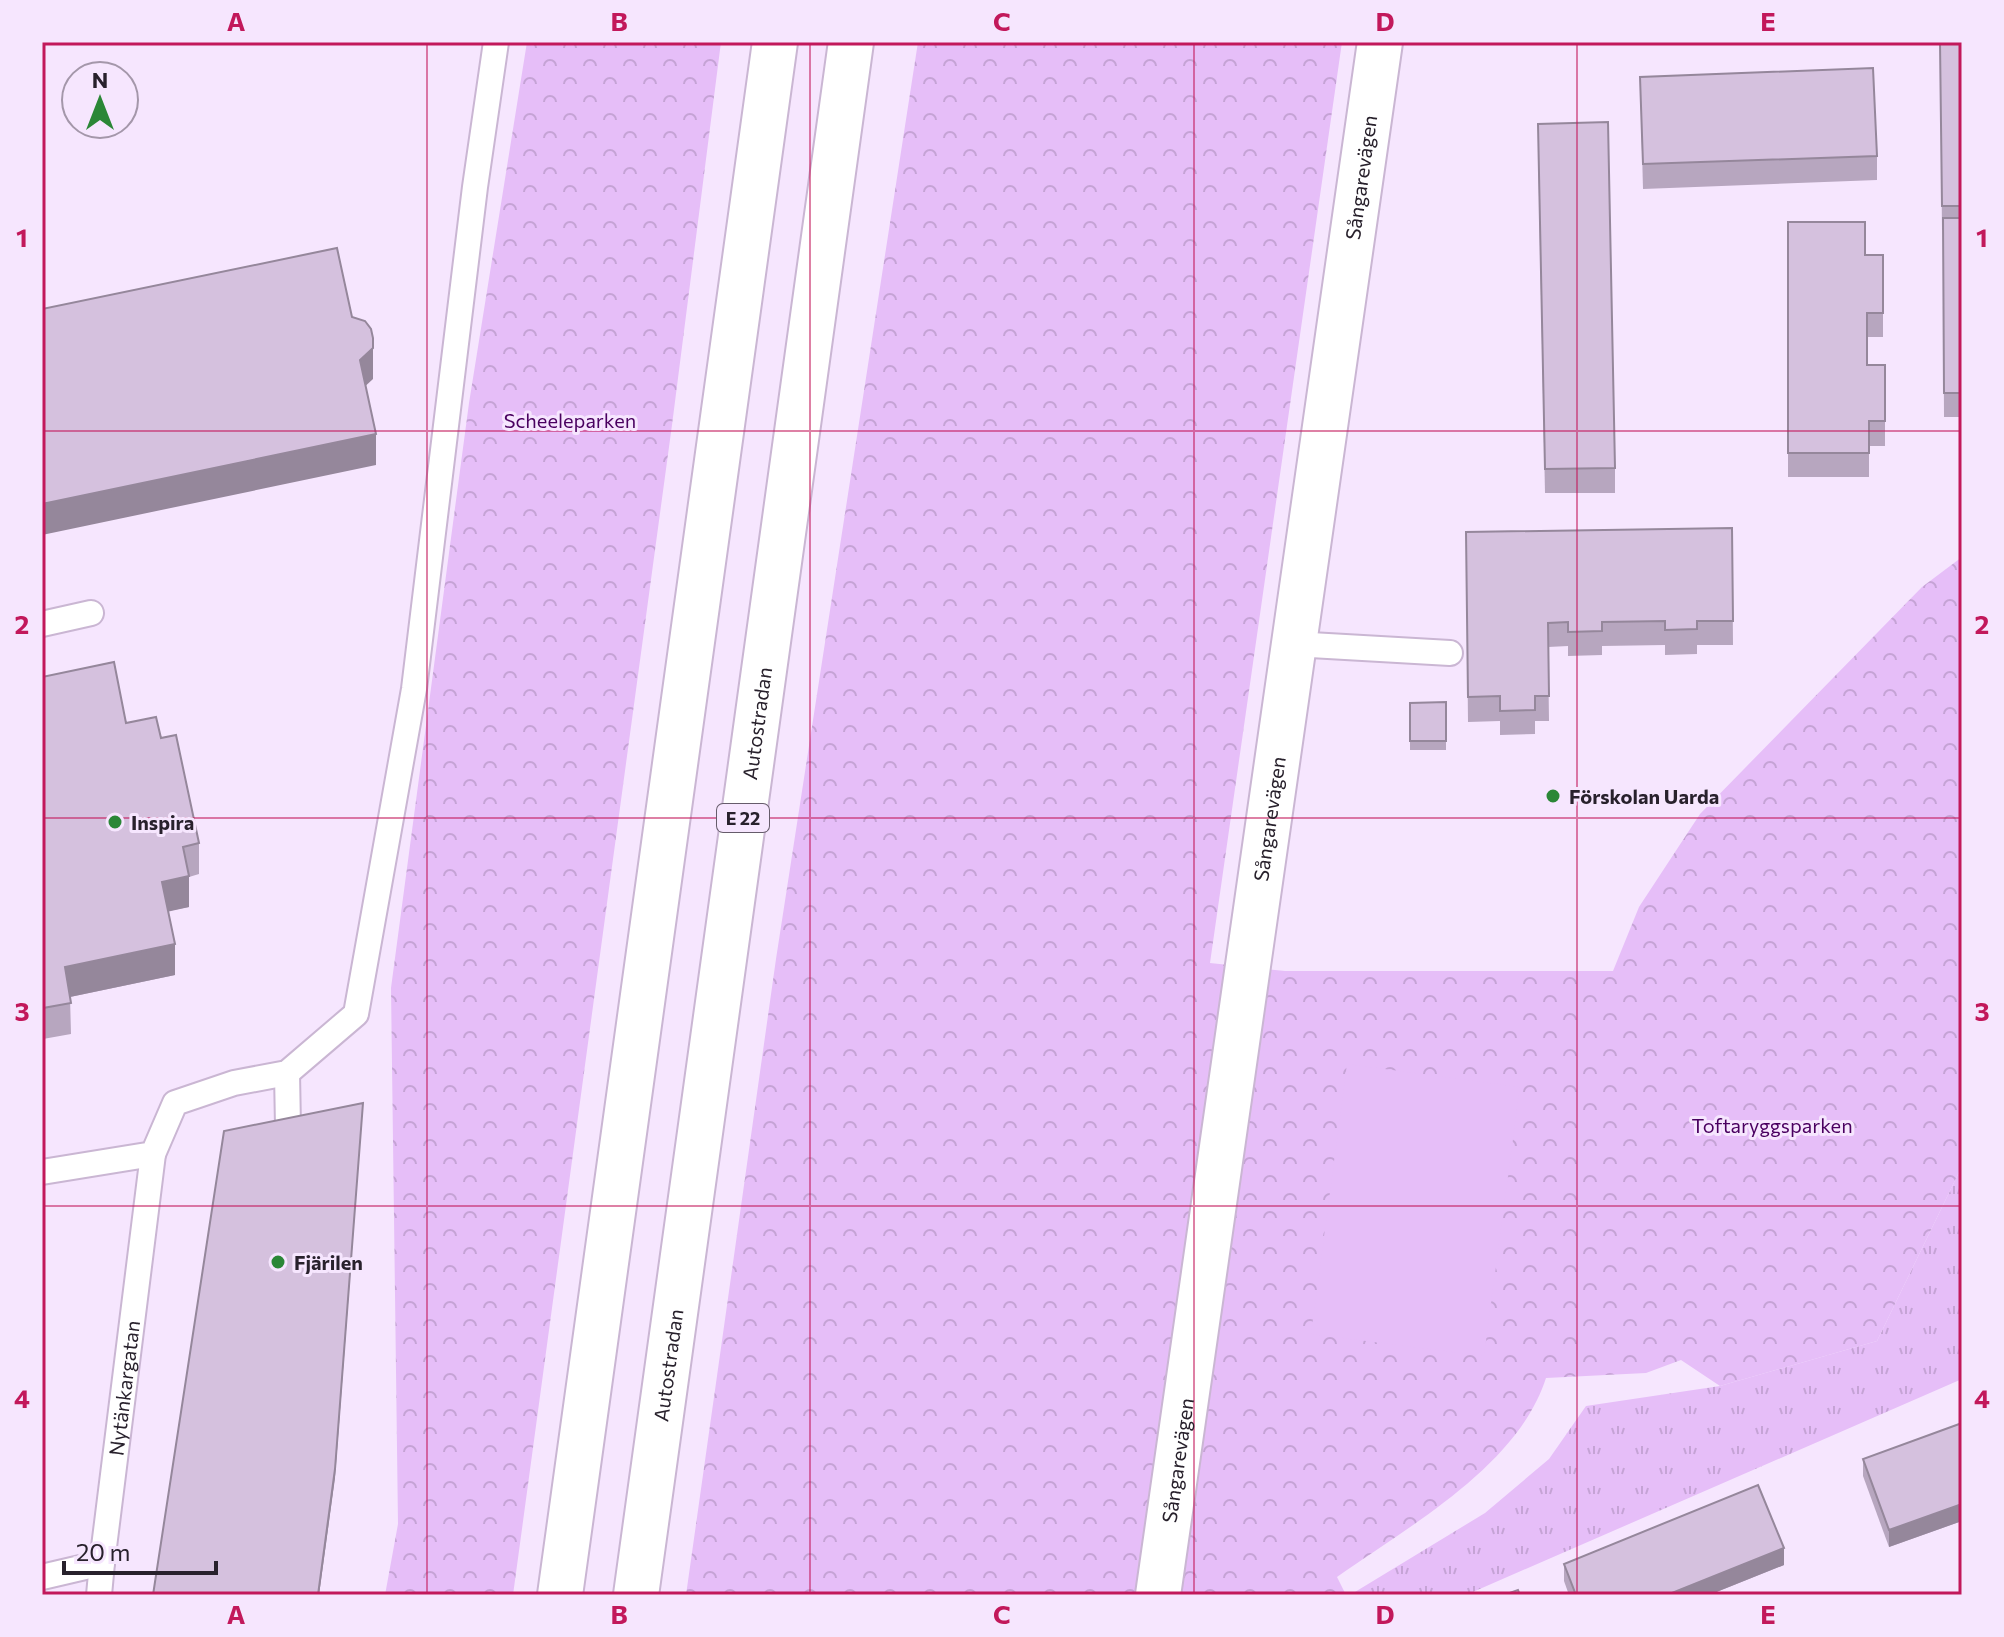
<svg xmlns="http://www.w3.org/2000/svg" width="2004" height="1637" font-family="Commissioner,sans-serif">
<defs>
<pattern id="grass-tufts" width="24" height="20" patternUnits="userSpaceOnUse" patternTransform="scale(2)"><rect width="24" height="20" fill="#e6bef8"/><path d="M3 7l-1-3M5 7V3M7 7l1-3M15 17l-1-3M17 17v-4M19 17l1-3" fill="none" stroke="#c5a3d5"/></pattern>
<pattern id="park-crowns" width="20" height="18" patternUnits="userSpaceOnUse" patternTransform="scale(2)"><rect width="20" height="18" fill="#e6bef8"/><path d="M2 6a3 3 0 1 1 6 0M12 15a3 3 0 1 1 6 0" fill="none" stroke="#c5a3d5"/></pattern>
</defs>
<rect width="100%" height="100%" fill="#f6e6fe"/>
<path fill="url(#grass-tufts)" d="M1962,1166V1379L1466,1595H1350L1485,1513L1549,1459L1586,1406L1720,1386L1877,1341Z"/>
<g fill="url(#park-crowns)">
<path d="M527,42H721L672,425L513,1595H385L398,1524L391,988L469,403Z"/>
<path d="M918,42H1342L1210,963L1285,971H1613L1639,907L1700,814L1922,587L1962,557V1166L1877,1341L1720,1386L1681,1360L1646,1373L1546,1378C1518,1466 1409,1526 1337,1577L1346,1595H686L776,959Z"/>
</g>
<path fill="#e6bef8" d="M1347,1064L1520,1087L1484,1356L1311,1334Z"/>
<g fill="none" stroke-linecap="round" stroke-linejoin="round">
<defs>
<g id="service">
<path d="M42,624L91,613"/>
<path d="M1293,644L1450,653"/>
<path d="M287,1073L288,1127"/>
<path d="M42,1172L153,1154L175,1103L234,1083L287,1073L356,1014L414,689L475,187L496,42"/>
<path id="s1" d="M42,1577L102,1563L153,1154"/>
<path d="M99,1595L102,1563"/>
</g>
<g id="tertiary">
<path id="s2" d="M1158,1595L1380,42"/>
</g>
<g id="motorway">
<path d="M560,1595L775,42"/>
<path id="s3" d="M636,1595L851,42"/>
</g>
</defs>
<use href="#service" stroke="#cab6d3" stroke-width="28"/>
<use href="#tertiary" stroke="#cab6d3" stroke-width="48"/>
<use href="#motorway" stroke="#cab6d3" stroke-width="48"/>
<use href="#service" stroke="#fff" stroke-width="24"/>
<use href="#tertiary" stroke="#fff" stroke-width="44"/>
<use href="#motorway" stroke="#fff" stroke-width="44"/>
</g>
<g fill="#b7a6bf">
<path d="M1940,42H1962V417H1944L1943,230H1942Z"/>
<path d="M1640,77L1877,156V180L1643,189Z"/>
<path d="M1538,148L1615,468V493H1545Z"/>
<path d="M1788,222L1865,255H1883V337H1867V365H1885V446H1869V477H1788Z"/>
<path d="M1732,528L1733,645H1697V654L1665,655V645L1602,646V655L1568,656V646L1548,647L1549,721H1535V734L1500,735V721L1468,722L1466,532Z"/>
<path d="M42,677L126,723L161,738L199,843V874L189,877V907L168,911L175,975L70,997L71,1034L43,1039L42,1033Z"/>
<path d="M1446,702V750H1410V703Z"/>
<path d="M1962,1423V1521L1889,1547L1863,1476V1459Z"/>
<path d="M1564,1564L1784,1565L1709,1595H1569L1564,1581Z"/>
</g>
<g fill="#95879b">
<path d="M373,348V379L360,391V360Z"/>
<path d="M376,434V465L42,535V504Z"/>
<path d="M189,876V907L162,913V882Z"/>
<path d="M175,944V975L65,998V967Z"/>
<path d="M363,1103L335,1478L319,1595H318Z"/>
<path d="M1962,1504V1521L1889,1547V1530Z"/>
<path d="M1784,1548V1565L1709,1595H1667Z"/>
</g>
<g fill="#d5c1de" stroke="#95879b" stroke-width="2">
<path d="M1940,42H1962V206H1942Z"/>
<path d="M1873,68L1877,156L1643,164L1640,77Z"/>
<path d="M1608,122L1615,468L1545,469L1538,124Z"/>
<path d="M1943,218H1962V393H1944Z"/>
<path d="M1788,222H1865V255H1883V313H1867V365H1885V421H1869V453H1788Z"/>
<path d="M337,248L352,317L365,321L371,329L373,338V348L360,360L376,434L42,504V309Z"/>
<path d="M1732,528L1733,621H1697V629L1665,630V621L1602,622V631L1568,632V622L1548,623L1549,696H1535V710L1500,711V696L1468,697L1466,532Z"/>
<path d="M114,662L126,723L156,717L161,738L176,735L199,843L183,847L189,876L162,882L175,944L65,967L71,1003L43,1008L42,1002V677Z"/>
<path d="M1446,702V741H1410V703Z"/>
<path d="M363,1103L335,1469L318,1595H153L224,1131Z"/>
<path d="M1962,1423V1504L1889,1530L1863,1459Z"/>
<path d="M1758,1485L1784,1548L1667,1595H1576L1564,1564Z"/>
<path d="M1518,1590L1520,1595H1504Z"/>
</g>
<path fill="none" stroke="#c2185b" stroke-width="2" stroke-opacity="0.55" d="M427,42V1595M810,42V1595M1194,42V1595M1577,42V1595M42,431H1962M42,818H1962M42,1206H1962"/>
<g fill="#2b8737" stroke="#f6e6fe" stroke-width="3">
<circle cx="1553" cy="796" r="8"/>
<circle cx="115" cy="822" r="8"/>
<circle cx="278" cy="1262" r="8"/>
</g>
<g text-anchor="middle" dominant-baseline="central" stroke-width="6" stroke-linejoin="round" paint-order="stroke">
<rect fill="#f6e6fe" stroke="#665c6b" stroke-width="2" x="717" y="804" width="52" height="28" rx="6"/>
<g font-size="18" font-weight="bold" fill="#28212c">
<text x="743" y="818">E 22</text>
</g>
<g font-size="20" fill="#28212c" stroke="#f6e6fe">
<text stroke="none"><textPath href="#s2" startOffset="1432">Sångarevägen</textPath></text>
<text stroke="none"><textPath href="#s3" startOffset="880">Autostradan</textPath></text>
<text stroke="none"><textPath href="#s2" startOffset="784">Sångarevägen</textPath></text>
<text stroke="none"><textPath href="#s3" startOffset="232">Autostradan</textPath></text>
<text stroke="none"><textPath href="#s1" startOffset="238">Nytänkargatan</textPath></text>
<text stroke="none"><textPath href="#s2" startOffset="136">Sångarevägen</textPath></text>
</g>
<g font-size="20" fill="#4a0060" stroke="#f6e6fe">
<text x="570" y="420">Scheeleparken</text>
<text x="1772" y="1125">Toftaryggsparken</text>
</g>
<g font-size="20" font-weight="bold" fill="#28212c" stroke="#f6e6fe" text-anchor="start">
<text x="1569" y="796">Förskolan Uarda</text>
<text x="131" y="822">Inspira</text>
<text x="294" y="1262">Fjärilen</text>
</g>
</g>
<rect width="2004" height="1637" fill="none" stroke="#f6e6fe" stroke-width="88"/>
<g transform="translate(100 100)"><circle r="38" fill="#f6e6fe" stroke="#a497aa" stroke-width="2"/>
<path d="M0-6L14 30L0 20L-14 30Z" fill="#2b8737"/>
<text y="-12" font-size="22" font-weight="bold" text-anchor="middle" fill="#28212c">N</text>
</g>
<path d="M64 1561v12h152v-12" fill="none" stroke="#28212c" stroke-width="4"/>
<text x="76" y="1561" font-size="24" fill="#28212c" stroke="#f6e6fe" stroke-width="6" paint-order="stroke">20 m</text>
<rect x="44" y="44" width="1916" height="1549" fill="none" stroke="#c2185b" stroke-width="3"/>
<g font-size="26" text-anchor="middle" font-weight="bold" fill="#c2185b">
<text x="236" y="31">A</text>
<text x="619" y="31">B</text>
<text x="1002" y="31">C</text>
<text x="1385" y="31">D</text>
<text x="1768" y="31">E</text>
<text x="22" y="247">1</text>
<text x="1982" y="247">1</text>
<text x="22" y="634">2</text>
<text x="1982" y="634">2</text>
<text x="22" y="1021">3</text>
<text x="1982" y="1021">3</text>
<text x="22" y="1408">4</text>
<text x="1982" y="1408">4</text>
<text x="236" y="1624">A</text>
<text x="619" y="1624">B</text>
<text x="1002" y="1624">C</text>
<text x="1385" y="1624">D</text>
<text x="1768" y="1624">E</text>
</g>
</svg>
